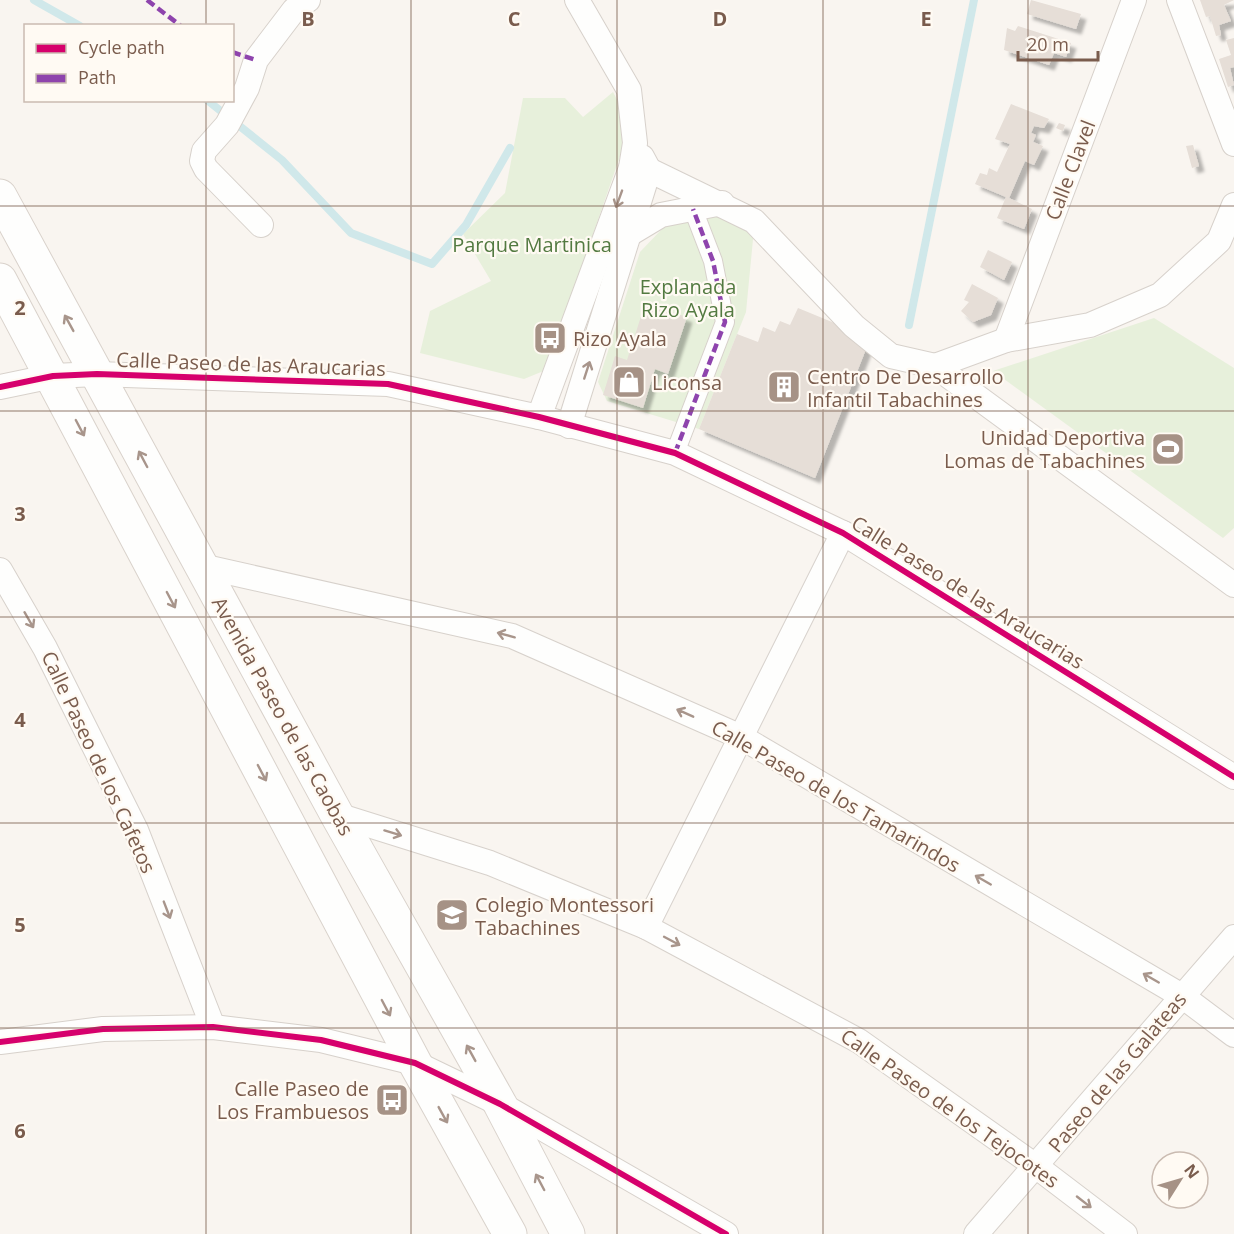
<svg xmlns="http://www.w3.org/2000/svg" width="1234" height="1234" font-family="'Open Sans',sans-serif">
<defs>
<filter id="shadow"><feDropShadow dx="5.5" dy="5.5" stdDeviation="1.5" flood-color="#0004"/></filter>
</defs>
<rect width="100%" height="100%" fill="#f9f5f0"/>
<g fill="#e7f0db">
<path d="M613,92L625,115L626,139L546,370L524,379L420,353L430,311L491,281L463,234L505,193L523,98H565L583,117Z"/>
<path d="M691,216H720L754,229L746,312L699,429L607,401L598,382L640,252L663,228Z"/>
<path d="M1154,318L1234,368V528L1223,538L993,371Z"/>
</g>
<g fill="none" stroke-linecap="round" stroke-linejoin="round">
<g stroke="#d0e8ea" stroke-width="8">
<path d="M34,0L80,26"/>
<path d="M207,100L282,160L351,233L432,264L466,225L510,148"/>
<path d="M909,325L974,0"/>
</g>
</g>
<g fill="#e6ded7" filter="url(#shadow)">
<path d="M1031,0L1081,14L1076,29L1027,14Z"/>
<path d="M1200,0H1234L1224,5L1231,21L1219,25L1221,35L1216,36L1210,16L1206,17Z"/>
<path d="M1018,26L1071,43L1066,57L1054,53L1049,65L1004,50L1007,28L1015,31Z"/>
<path d="M1234,38V67L1230,68L1234,85L1228,87L1219,59L1231,55L1226,40Z"/>
<path d="M1011,104L1049,119L1044,128L1034,126L1031,133L1036,135L1033,142L1043,146L1034,165L1025,161L1009,198L1032,209L1024,229L997,218L1006,197L975,184L980,173L987,175L989,168L997,172L1010,144L995,139Z"/>
<path d="M1059,123L1065,125L1063,131L1056,128Z"/>
<path d="M1193,145L1199,166L1192,168L1186,146Z"/>
<path d="M988,250L1012,262L1004,280L980,267Z"/>
<path d="M972,284L998,298L991,315L973,322L961,311L969,302L964,300Z"/>
<path d="M645,304L687,317L668,374L655,369L643,408L603,395L615,356L627,360Z"/>
<path d="M798,308L844,327L868,344L815,478L699,429L737,334L758,342L763,327L775,332L780,321L790,325Z"/>
</g>
<g fill="none" stroke-linecap="round" stroke-linejoin="round">
<defs>
<path id="pedestrian" d="M675,453L725,322L713,261L693,209"/>
<g id="minor">
<path d="M1179,0L1234,144"/>
<path d="M631,168L649,170L754,221L854,326L891,356L935,366L1234,585"/>
<path d="M261,225L206,169L202,161L204,151L227,125L247,88L256,60L294,10L308,0"/>
<path d="M631,233L661,215L722,203"/>
<path d="M1006,340L1134,0"/>
<path d="M935,366L1006,340L1090,325L1160,295L1219,241L1234,205"/>
<path d="M0,387L53,376L97,374L388,384L539,417L675,453L843,533L1234,777"/>
<path d="M539,417L631,168L635,143L629,90L577,0"/>
<path d="M569,426L649,170L642,157"/>
<path d="M201,566L512,636L741,737L1182,996L1234,1035"/>
<path d="M0,570L45,648L136,830L213,1027"/>
<path d="M337,815L490,863L646,927L859,1041L1037,1167L1125,1234"/>
<path d="M646,927L843,533"/>
<path d="M0,1042L103,1029L213,1027L321,1040L415,1063L500,1104L726,1234"/>
<path d="M976,1234L1234,937"/>
</g>
<g id="secondary">
<path d="M0,196L337,815L500,1104L568,1234"/>
<path d="M0,280L415,1063L510,1234"/>
</g>
</defs>
<use href="#pedestrian" stroke="#d7d1cb" stroke-width="20"/>
<use href="#minor" stroke="#d7d1cb" stroke-width="26"/>
<use href="#secondary" stroke="#d9d2cb" stroke-width="35"/>
<use href="#pedestrian" stroke="#fefefd" stroke-width="18"/>
<use href="#minor" stroke="#fefefd" stroke-width="24"/>
<use href="#secondary" stroke="#fefefd" stroke-width="33"/>
<g stroke="#8e44ad" stroke-width="4.5" stroke-dasharray="9 4.5" stroke-linecap="butt">
<path d="M147,0L181,26"/>
<path d="M232,52L256,60"/>
<path d="M675,453L725,322L713,261L693,209"/>
</g>
<defs>
<g id="cycleway">
<path d="M0,387L53,376L97,374L388,384L539,417L675,453L843,533L1234,777"/>
<path d="M0,1042L103,1029L213,1027L321,1040L415,1063L500,1104L726,1234"/>
</g>
</defs>
<use href="#cycleway" stroke="#fffaf3" stroke-width="10"/>
<use href="#cycleway" stroke="#d6006c" stroke-width="6"/>
</g>
<defs><path id="oneway-shaft" d="M-6 0H5M1.5-3L5.5 0L1.5 3" fill="none" stroke-width="1.6" stroke-linecap="round" stroke-linejoin="round" transform="scale(1.5)"/></defs>
<g stroke="#a8958b">
<use href="#oneway-shaft" transform="translate(619 199) rotate(110)"/>
<use href="#oneway-shaft" transform="translate(69 323) rotate(-119)"/>
<use href="#oneway-shaft" transform="translate(587 370) rotate(-72)"/>
<use href="#oneway-shaft" transform="translate(80 428) rotate(62)"/>
<use href="#oneway-shaft" transform="translate(143 459) rotate(-118)"/>
<use href="#oneway-shaft" transform="translate(171 600) rotate(62)"/>
<use href="#oneway-shaft" transform="translate(29 620) rotate(60)"/>
<use href="#oneway-shaft" transform="translate(506 635) rotate(-165)"/>
<use href="#oneway-shaft" transform="translate(685 713) rotate(-156)"/>
<use href="#oneway-shaft" transform="translate(262 773) rotate(62)"/>
<use href="#oneway-shaft" transform="translate(393 833) rotate(17)"/>
<use href="#oneway-shaft" transform="translate(983 880) rotate(-150)"/>
<use href="#oneway-shaft" transform="translate(167 910) rotate(69)"/>
<use href="#oneway-shaft" transform="translate(672 941) rotate(28)"/>
<use href="#oneway-shaft" transform="translate(1151 978) rotate(-150)"/>
<use href="#oneway-shaft" transform="translate(386 1008) rotate(62)"/>
<use href="#oneway-shaft" transform="translate(471 1053) rotate(-119)"/>
<use href="#oneway-shaft" transform="translate(443 1115) rotate(61)"/>
<use href="#oneway-shaft" transform="translate(540 1182) rotate(-118)"/>
<use href="#oneway-shaft" transform="translate(1084 1202) rotate(38)"/>
</g>
<path fill="none" stroke="#7a5c4d" stroke-width="1.5" stroke-opacity="0.55" d="M206,0V26M411,0V1234M617,0V1234M823,0V1234M1028,0V1234M206,100V1234M0,206H1234M0,411H1234M0,617H1234M0,823H1234M0,1028H1234"/>
<defs>
<symbol id="bus-square" viewBox="-11 -11 22 22"><rect x="-9" y="-9" width="18" height="18" rx="4" fill="#a69286" stroke="#fffaf3"/><path d="M-5-6H5V4H4V6H2V4H-2V6H-4V4H-5ZM-3.5-4V0h7V-4ZM-3.5 1.2v1.5H-2V1.2ZM2 1.2v1.5H3.5V1.2Z" fill="#fff"/></symbol>
<symbol id="shop-square" viewBox="-11 -11 22 22"><rect x="-9" y="-9" width="18" height="18" rx="4" fill="#a69286" stroke="#fffaf3"/><path d="M-5-2.5h2.3a2.7 3.5 0 0 1 5.4 0H5L5.5 6h-11ZM-1.5-2.5h3a1.5 2.3 0 0 0-3 0Z" fill="#fff"/></symbol>
<symbol id="building-square" viewBox="-11 -11 22 22"><rect x="-9" y="-9" width="18" height="18" rx="4" fill="#a69286" stroke="#fffaf3"/><path d="M-4-6H4V6H1V3H-1V6H-4ZM-2.5-4.3h1.7v1.8h-1.7ZM.8-4.3h1.7v1.8H.8ZM-2.5-1h1.7V.8h-1.7ZM.8-1h1.7V.8H.8Z" fill="#fff"/></symbol>
<symbol id="stadium-square" viewBox="-11 -11 22 22"><rect x="-9" y="-9" width="18" height="18" rx="4" fill="#a69286" stroke="#fffaf3"/><path d="M0-5a6.5 5 0 1 0 0 10a6.5 5 0 1 0 0-10ZM-3.5-1.8h7v3.6h-7Z" fill="#fff"/></symbol>
<symbol id="school-square" viewBox="-11 -11 22 22"><rect x="-9" y="-9" width="18" height="18" rx="4" fill="#a69286" stroke="#fffaf3"/><path d="M0-5L7-2L0 1L-7-2ZM-4 1L0 2.5L4 1V4Q0 6-4 4Z" fill="#fff"/></symbol>
</defs>
<g fill-rule="evenodd">
<use href="#bus-square" x="531" y="319" width="38" height="38"/>
<use href="#shop-square" x="610" y="363" width="38" height="38"/>
<use href="#building-square" x="765" y="368" width="38" height="38"/>
<use href="#stadium-square" x="1149" y="430" width="38" height="38"/>
<use href="#school-square" x="433" y="896" width="38" height="38"/>
<use href="#bus-square" x="373" y="1081" width="38" height="38"/>
</g>
<g text-anchor="middle" dominant-baseline="central" stroke-width="4.5" stroke-linejoin="round" paint-order="stroke">
<g font-size="20" fill="#7a5c4d" stroke="#fffaf3">
<text transform="translate(1070 170) rotate(-69)">Calle Clavel</text>
<text transform="translate(251 364) rotate(2)">Calle Paseo de las Araucarias</text>
<text transform="translate(968 592) rotate(32)">Calle Paseo de las Araucarias</text>
<text transform="translate(283 716) rotate(61)">Avenida Paseo de las Caobas</text>
<text transform="translate(99 762) rotate(65)">Calle Paseo de los Cafetos</text>
<text transform="translate(836 796) rotate(30)">Calle Paseo de los Tamarindos</text>
<text transform="translate(1117 1072) rotate(-50)">Paseo de las Galateas</text>
<text transform="translate(950 1108) rotate(35)">Calle Paseo de los Tejocotes</text>
</g>
<g font-size="20" fill="#537a41" stroke="#fffaf3">
<text x="532" y="244">Parque Martinica</text>
<text x="688" y="286">Explanada<tspan x="688" dy="23">Rizo Ayala</tspan></text>
</g>
<g font-size="20" fill="#7a5c4d" stroke="#fffaf3" text-anchor="start">
<text x="573" y="338">Rizo Ayala</text>
<text x="807" y="376">Centro De Desarrollo<tspan x="807" dy="23">Infantil Tabachines</tspan></text>
<text x="652" y="382">Liconsa</text>
<text x="1145" y="437" text-anchor="end">Unidad Deportiva<tspan x="1145" dy="23">Lomas de Tabachines</tspan></text>
<text x="475" y="904">Colegio Montessori<tspan x="475" dy="23">Tabachines</tspan></text>
<text x="369" y="1088" text-anchor="end">Calle Paseo de<tspan x="369" dy="23">Los Frambuesos</tspan></text>
</g>
</g>
<g font-size="20" text-anchor="middle" font-weight="bold" fill="#7a5c4d" stroke="#fffaf3" stroke-width="4.5" stroke-linejoin="round" paint-order="stroke">
<text x="308" y="26">B</text>
<text x="514" y="26">C</text>
<text x="720" y="26">D</text>
<text x="926" y="26">E</text>
<text x="20" y="315">2</text>
<text x="20" y="521">3</text>
<text x="20" y="727">4</text>
<text x="20" y="932">5</text>
<text x="20" y="1138">6</text>
</g>
<rect x="24" y="24" width="210" height="78" fill="#fffaf3" stroke="#cabbb1" stroke-width="1.5"/>
<rect x="36" y="44" width="30" height="9" fill="#d6006c" stroke="#cabbb1" stroke-width="1.5"/>
<text x="78" y="54" font-size="18" fill="#7a5c4d">Cycle path</text>
<rect x="36" y="74" width="30" height="9" fill="#8e44ad" stroke="#cabbb1" stroke-width="1.5"/>
<text x="78" y="84" font-size="18" fill="#7a5c4d">Path</text>
<g transform="translate(1180 1180) rotate(53)"><circle r="28" fill="#fffaf3" stroke="#cabbb1" stroke-width="1.5"/>
<path d="M0-4.5L10 22L0 15L-10 22Z" fill="#a69286"/>
<text y="-9" font-size="16" font-weight="bold" text-anchor="middle" fill="#7a5c4d">N</text>
</g>
<path d="M1018 51v9h80v-9" fill="none" stroke="#7a5c4d" stroke-width="3"/>
<text x="1027" y="51" font-size="18" fill="#7a5c4d" stroke="#fffaf3" stroke-width="4.5" paint-order="stroke">20 m</text>
</svg>
